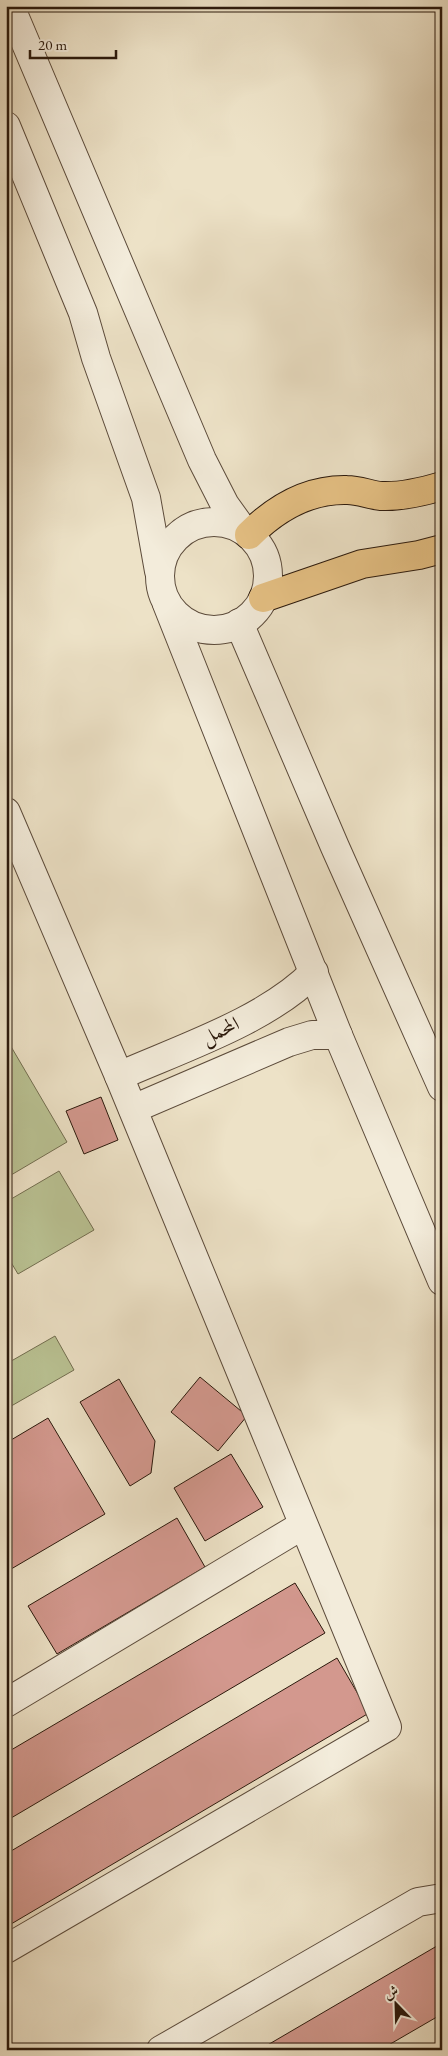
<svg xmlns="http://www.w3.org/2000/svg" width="448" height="2056" font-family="'EB Garamond',Amiri,serif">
<rect width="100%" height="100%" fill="#ede2c7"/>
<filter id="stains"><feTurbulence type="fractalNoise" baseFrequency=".004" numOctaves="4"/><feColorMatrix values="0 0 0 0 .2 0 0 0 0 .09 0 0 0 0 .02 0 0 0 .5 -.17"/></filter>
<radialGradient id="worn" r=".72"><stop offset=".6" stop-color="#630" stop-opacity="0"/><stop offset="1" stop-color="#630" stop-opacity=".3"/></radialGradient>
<g fill="#bac394" stroke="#726e50">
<path d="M6,1038L67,1142L6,1178Z"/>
<path d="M59,1171L94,1230L18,1274L6,1254V1202Z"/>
<path d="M55,1336L74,1370L6,1409V1364Z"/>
</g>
<g fill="#d3988e" stroke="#2b190c">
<path d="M101,1097L118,1140L84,1154L66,1111Z"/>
<path d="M200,1377L247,1416L218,1451L171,1412Z"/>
<path d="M119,1379L155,1441L151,1473L130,1486L80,1402Z"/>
<path d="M48,1418L105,1514L6,1572V1443Z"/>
<path d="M231,1454L263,1507L205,1541L174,1488Z"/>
<path d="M177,1518L205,1567L57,1654L28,1606Z"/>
<path d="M295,1583L325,1633L6,1821V1753Z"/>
<path d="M337,1658L369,1713L6,1927V1854Z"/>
<path d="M442,1943V2014L380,2050H259Z"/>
<path d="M442,2042V2050H428Z"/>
</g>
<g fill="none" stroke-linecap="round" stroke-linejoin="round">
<defs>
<g id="minor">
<path d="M10,6L202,460L225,505L243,530"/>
<path d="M6,126L83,313L96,358L146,498L159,571"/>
<circle cx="214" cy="576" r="54"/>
<path d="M167,604L338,1035L442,1281"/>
<path d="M239,623L335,847L442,1087"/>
<path d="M6,812L119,1076L387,1727L6,1949"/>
<path d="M119,1076C180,1049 268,1020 314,972"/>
<path d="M133,1109L289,1042L312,1035H338"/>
<path d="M6,1703L303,1525"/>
<path d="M161,2050L418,1902L442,1898"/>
</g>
<g id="major">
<path d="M249,535C276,508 308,489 347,490C359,490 370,495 381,496C402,497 422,492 442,486"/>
<path d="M263,598L362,564L419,555L442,549"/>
</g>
</defs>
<use href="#minor" stroke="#5c4b3b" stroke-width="30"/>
<use href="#major" stroke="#2b190c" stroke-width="30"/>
<use href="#minor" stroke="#f3ecdb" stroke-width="28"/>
<use href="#major" stroke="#e6c184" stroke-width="28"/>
</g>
<g text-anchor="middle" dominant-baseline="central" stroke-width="4" stroke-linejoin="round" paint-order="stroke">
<g font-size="20" fill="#2b190c" stroke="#f3ecdb">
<text transform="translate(220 1030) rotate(-25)">المحمل</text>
</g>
</g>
<rect width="448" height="2056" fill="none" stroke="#ede2c7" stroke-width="25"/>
<rect x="8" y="8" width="433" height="2041" fill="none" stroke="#2b190c" stroke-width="2.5"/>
<rect x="12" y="12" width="423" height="2031" fill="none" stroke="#2b190c"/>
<g transform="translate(396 2004) rotate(337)" stroke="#f3ecdb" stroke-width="4" paint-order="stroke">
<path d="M0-4L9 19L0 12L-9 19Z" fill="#2b190c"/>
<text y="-8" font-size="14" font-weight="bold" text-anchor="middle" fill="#2b190c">ش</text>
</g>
<path d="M30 50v8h86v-8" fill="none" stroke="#2b190c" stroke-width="2.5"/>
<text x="38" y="50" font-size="15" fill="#2b190c" stroke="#f3ecdb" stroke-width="4" paint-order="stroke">20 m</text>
<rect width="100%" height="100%" filter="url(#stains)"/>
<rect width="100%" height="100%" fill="url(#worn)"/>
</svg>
